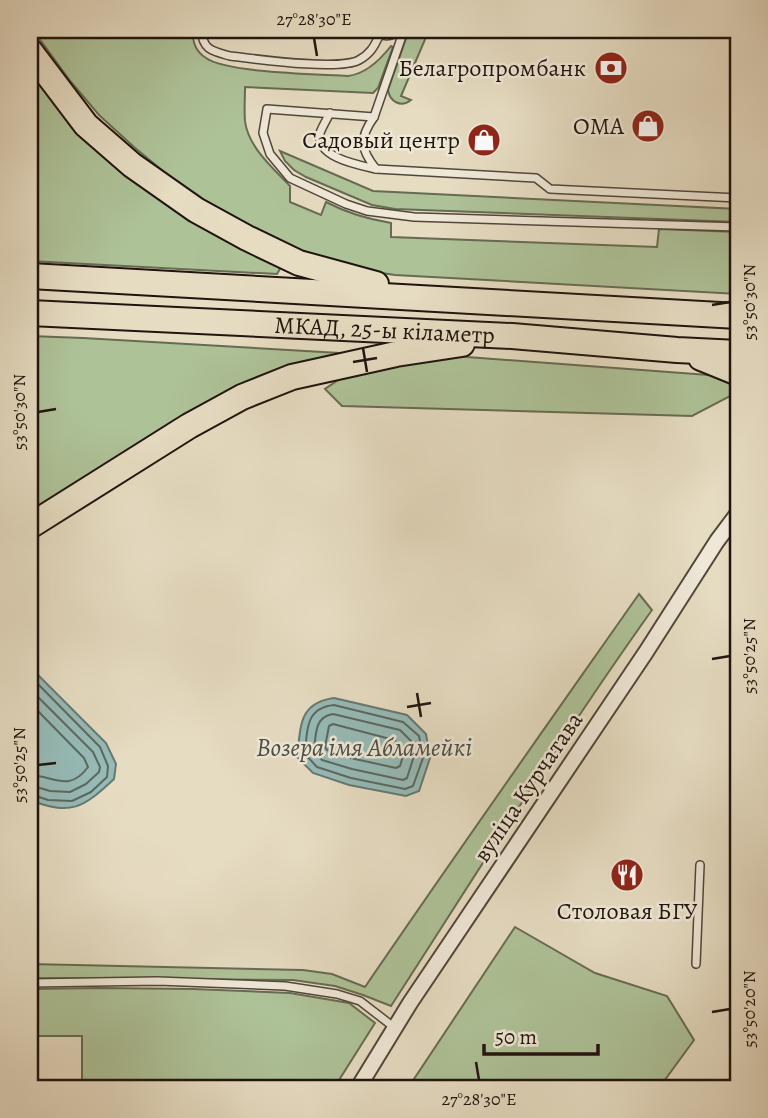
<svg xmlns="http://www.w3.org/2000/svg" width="768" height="1118" font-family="Alegreya,serif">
<rect width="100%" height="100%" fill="#e6dcc2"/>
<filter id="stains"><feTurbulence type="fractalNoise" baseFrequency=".00286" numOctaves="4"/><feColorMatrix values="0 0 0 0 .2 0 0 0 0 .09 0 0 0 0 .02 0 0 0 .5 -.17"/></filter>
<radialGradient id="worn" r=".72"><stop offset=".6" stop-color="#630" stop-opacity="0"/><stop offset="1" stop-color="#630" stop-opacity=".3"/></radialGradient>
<g fill="#aec298" stroke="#676b53" stroke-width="2">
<path d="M33,30H192C193,42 195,51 206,58C227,73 318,74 348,76C366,74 380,60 391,46L393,47L378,88L373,93L245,87C245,98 244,110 245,121C248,147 273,168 290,186V202L321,215L326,202C347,213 367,219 391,223V237L657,247L659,229L738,232V294L395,275L356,269L308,254L257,231L187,191L134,147L99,115L71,82Z"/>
<path d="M409,30H429L401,96L411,100C401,108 390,102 388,90Z"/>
<path d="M30,60L65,106L281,267L277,274L30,261Z"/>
<path d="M280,151L373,191L738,209V222L395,209L372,205L306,177L294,170L285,161Z"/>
<path d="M30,336L83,338L340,353L273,373L30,515Z"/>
<path d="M454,356L722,376L738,382V392L692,416L342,406L325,389L344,376L400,362Z"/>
<path d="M639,594L652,610C560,739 477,873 391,1006L363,995L335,986L293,980L30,978V964L303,970L332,974L365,987C455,855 547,725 639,594Z"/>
<path d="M515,927L595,973L667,996L694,1040L659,1088H408Z"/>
<path d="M99,988L193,989L290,993L349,1003L375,1023L334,1088H82V1036H30V989Z"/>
</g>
<g fill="#96bbb7" stroke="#677873" stroke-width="2">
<path d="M30,667L106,743L116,764L114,779C83,808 71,816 30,800Z"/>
<path d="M334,698L407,715L426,734L430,758L419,791L406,796L349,785L313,773L297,757C301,727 298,703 334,698Z"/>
</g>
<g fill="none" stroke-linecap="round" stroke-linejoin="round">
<g stroke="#5b6862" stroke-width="2">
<path d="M30,676L100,747L108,766L107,777L91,792L72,801L48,800L30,794"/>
<path d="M30,689L93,752L100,767L99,772L86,784L70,792L50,791L30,785"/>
<path d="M30,703L84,758L88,767C69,793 54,776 30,775"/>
<path d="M334,705L403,722L419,736L423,758L413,786L405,789L351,778L317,767L305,754C307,731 305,708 334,705Z"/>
<path d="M333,714L400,730L411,741L414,756L407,778L403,780L352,769L322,760L314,751C316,735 314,717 333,714Z"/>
<path d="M333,724L394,740L402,748L403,756L400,766L396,768L355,759L327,750L325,747L329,726Z"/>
</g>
<defs>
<g id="lane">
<path d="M201,30C203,50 212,51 230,56C256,59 339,71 359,60C370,54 374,47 379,36"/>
<path d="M368,30C380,36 390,39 401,30"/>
<path d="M330,113C327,119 322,127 320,133C316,158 359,165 376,169C360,149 359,138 374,117L404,30"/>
<path d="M374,117L267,109L263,133L270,154L290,178L346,204L367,211L414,217L738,227"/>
<path d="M376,169L536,178L550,189L738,198"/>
<path d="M696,964L700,865"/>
<path d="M30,983L158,981L285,986L337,994L360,1001L395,1028"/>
</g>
<path id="street" d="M358,1088L410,1003L646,652L717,541L738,513"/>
<g id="highway">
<path d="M30,51L86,125L132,165L196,210L247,238L299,263L376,284"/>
<path d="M30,276L738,316"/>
<path id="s1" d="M30,313L512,336L677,350L738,353"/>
<path d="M701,358L738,373"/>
<path d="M30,526L189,426L242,397L292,377L396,354L462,344"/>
</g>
</defs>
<use href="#lane" stroke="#52463b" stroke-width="10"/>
<use href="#street" stroke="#52463b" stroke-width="18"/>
<use href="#highway" stroke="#20140e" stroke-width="28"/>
<use href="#lane" stroke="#efe8d7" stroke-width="7"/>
<use href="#street" stroke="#efe8d7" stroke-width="14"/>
<use href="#highway" stroke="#e6dcc2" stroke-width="24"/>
</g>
<path fill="none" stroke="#20140e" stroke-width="2.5" d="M314,38L317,56M712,305L730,302M363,348L367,372M353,362L377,358M38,412L56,409M712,659L730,656M417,693L421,717M407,707L431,703M38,765L56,763M712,1012L730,1009M476,1062L479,1080"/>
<defs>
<symbol id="bank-disc" viewBox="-11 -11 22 22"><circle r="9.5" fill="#8f2418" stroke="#efe8d7"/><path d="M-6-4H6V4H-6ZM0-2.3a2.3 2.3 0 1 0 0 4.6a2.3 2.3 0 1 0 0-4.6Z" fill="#fff"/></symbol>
<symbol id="shop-disc" viewBox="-11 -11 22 22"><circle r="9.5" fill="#8f2418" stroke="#efe8d7"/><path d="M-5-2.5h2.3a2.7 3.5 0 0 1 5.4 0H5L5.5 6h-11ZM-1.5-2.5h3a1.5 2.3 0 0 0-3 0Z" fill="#fff"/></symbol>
<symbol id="restaurant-disc" viewBox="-11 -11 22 22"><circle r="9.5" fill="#8f2418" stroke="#efe8d7"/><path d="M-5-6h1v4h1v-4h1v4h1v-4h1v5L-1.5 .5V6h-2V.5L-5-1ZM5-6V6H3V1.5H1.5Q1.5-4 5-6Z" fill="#fff"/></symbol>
</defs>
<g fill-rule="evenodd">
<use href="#bank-disc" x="592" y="49" width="38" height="38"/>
<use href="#shop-disc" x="629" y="107" width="38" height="38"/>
<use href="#shop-disc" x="465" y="121" width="38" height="38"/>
<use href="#restaurant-disc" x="608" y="856" width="38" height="38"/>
</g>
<g text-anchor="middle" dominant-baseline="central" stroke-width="5" stroke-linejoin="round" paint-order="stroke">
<g font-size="24" fill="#20140e" stroke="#efe8d7" text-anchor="end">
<text x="586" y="68">Белагропромбанк</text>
<text x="624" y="126">ОМА</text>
<text x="460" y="140">Садовый центр</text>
<text x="627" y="911" text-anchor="middle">Столовая БГУ</text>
</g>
<g font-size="24" fill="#20140e" stroke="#efe8d7">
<text stroke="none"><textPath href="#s1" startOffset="355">МКАД, 25-ы кіламетр</textPath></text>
<text transform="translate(528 787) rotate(-56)">вуліца Курчатава</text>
</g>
<g font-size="26" font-style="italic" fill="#494e49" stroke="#efe8d7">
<text x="364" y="747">Возера імя Абламейкі</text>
</g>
</g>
<rect width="768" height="1118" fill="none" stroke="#e6dcc2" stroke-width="77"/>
<path d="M484 1044v10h114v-10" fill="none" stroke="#20140e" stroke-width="3.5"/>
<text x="495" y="1044" font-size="21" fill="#20140e" stroke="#efe8d7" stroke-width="5" paint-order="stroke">50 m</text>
<rect x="38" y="38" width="692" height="1042" fill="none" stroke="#20140e" stroke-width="2.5"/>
<g font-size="18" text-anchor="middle" fill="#20140e">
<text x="314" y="25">27°28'30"E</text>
<text transform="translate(749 302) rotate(-90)" y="6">53°50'30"N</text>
<text transform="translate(19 412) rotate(-90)" y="6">53°50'30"N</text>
<text transform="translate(749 656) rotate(-90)" y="6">53°50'25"N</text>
<text transform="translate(19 765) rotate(-90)" y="6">53°50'25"N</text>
<text transform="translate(749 1009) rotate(-90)" y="6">53°50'20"N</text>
<text x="479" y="1105">27°28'30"E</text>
</g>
<rect width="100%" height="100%" filter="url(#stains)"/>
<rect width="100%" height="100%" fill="url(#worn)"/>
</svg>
